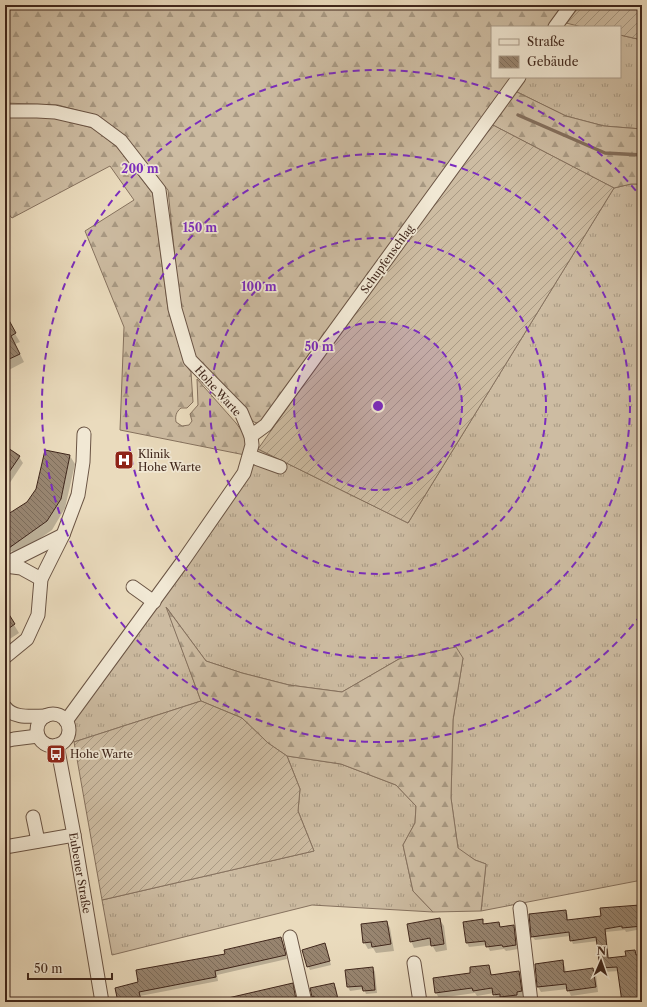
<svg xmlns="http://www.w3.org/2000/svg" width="647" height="1007" font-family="'Libre Caslon Text',serif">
<defs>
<pattern id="grass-tufts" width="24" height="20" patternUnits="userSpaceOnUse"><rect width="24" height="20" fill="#cdbca2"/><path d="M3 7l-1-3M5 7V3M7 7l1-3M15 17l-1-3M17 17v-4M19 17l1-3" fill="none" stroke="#a89983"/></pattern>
<pattern id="forest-firs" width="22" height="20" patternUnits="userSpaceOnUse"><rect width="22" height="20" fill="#cdbca2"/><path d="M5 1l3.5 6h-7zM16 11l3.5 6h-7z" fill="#a89983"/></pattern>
<pattern id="garden-furrows" width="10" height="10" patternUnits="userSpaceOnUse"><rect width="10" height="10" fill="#cdbca2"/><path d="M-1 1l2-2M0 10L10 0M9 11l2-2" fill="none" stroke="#a89983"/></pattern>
<pattern id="building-back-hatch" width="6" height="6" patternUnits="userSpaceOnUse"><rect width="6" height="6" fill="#988570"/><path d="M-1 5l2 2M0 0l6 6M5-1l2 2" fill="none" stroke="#7d6d5b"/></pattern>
</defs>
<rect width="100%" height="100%" fill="#eadbbd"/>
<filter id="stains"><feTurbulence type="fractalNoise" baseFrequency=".005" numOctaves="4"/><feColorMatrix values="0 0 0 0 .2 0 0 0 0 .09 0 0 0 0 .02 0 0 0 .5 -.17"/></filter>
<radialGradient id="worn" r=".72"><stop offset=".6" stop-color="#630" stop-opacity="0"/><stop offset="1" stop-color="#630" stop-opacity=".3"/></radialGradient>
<g fill="url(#grass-tufts)" stroke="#86725f">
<path d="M620,35L642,40V129L604,126L566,116L515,91L525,77H620Z"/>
<path d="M631,184H642V880L481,911L486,864L475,860L458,849L451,798L453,720L463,658L399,659L342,692L289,685L242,673L206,661L167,608L201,701L74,742L67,724L250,456L258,449L408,523L614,188Z"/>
<path d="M287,756L341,764L396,785L416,806L415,823L403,845L413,891L433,912L312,905L112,955L102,900L314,851L298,811L300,789Z"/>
</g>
<g fill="url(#forest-firs)" stroke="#86725f">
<path d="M5,5H565L550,27H492V77H515L263,425L254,422L195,357L180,308L168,190L125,138L98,116L58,105L5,103Z"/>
<path d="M515,91L566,116L604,126L642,129V184H631L614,188L489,123Z"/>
<path d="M5,117H52L93,128L117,147L153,194L168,309L185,364L191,372L193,402L187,408H181C176,412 175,416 176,422L182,426L189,425L192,421L190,414L198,405L197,379L236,423L247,438L245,455L120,430L124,327L85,231L134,200L110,166L12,218L5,210Z"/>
<path d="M166,607L206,661L242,673L289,685L342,692L399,659L456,647L463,658L453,720L451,798L458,848L475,860L486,864L481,911L433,912L413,891L403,845L415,823L416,806L396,785L341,764L287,756L268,743L242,718L201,701Z"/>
</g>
<g fill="url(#garden-furrows)" stroke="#86725f">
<path d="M579,5H642V40L620,35V27H582L566,23Z"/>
<path d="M489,123L614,188L408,523L258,449Z"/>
<path d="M201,701L242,718L268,743L287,756L300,789L298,811L314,851L102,900L74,742Z"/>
</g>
<g fill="#0003">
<path d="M8,322L20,342L15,344L24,362L5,372V323Z"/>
<path d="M5,455L19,457L23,463L5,490Z"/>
<path d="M70,456L75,464L65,508L52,530L15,556L12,551L5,555V517L27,503Z"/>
<path d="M5,610L19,633L5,642Z"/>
<path d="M642,906V929L626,932L625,930L606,932L609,959L627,957L634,951L637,956L642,955V1002H623L619,971L603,972L601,968L598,941L573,944L570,936L535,940L532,936L565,911L568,915V921L602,917L620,908Z"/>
<path d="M440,920L444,926L447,950L436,952L432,945L414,948L411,941Z"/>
<path d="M482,920L484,925L498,923L501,928L513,926L516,930L518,949L506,951L504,949L490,951L487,945L469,947L467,943L464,923Z"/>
<path d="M387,922L390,928L394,951L376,953L373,948L368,949L364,942Z"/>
<path d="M281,938L283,942L287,959L217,975L218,981L140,996L141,1002H119L139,983Z"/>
<path d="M325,945L331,965L310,970L308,966Z"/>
<path d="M562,961L565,967L566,973L592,969L596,974L598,992L571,996L568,989L541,992L538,987L536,964Z"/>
<path d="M489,966L492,975L519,972L522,977L524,996L519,997V1000L504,1002L502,999H497L494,993L477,996L475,993L439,998L436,993Z"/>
<path d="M373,968L375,972L377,993L366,994L364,989L350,991L348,987Z"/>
<path d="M333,984L336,988L339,1002H316L313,996Z"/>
<path d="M292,985L294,989L297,1002H236Z"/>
</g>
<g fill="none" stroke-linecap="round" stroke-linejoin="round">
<path stroke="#836e5c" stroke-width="3.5" d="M518,115L605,153L642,155"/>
</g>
<g fill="url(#building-back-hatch)" stroke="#40271c">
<path d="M5,313L16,333L11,336L20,354L5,361Z"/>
<path d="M8,448L20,456L5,478V453Z"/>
<path d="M45,450L70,455L61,499L47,521L9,548L5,542V516L27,502L36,489Z"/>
<path d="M5,608L15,624L5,631Z"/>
<path d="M640,905L642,926L622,928V926L605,929L608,958L626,956L625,951L635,950L636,955L642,954V1002H622L617,967L600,968L596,937L570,941L569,932L531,937L529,914L566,910L567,920L601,916L600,908Z"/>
<path d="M440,918L444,944L431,946L430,938L410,942L407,924Z"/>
<path d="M483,919V924L499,922L500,927L514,925L516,945L503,947L502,945L486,947L485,941L466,943L463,922Z"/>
<path d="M387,921L391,944L372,947L371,942L363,943L361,924Z"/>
<path d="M281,937L286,955L215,971L216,977L139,992L141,1000L133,1002H118L115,988L138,982L136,970L225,954L224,950Z"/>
<path d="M325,943L330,961L307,967L302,950Z"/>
<path d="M563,960L564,972L593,968L596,987L567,991L566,984L537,987L535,964Z"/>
<path d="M489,965L491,975L519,971L522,991L517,992V995L500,997V994L493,995L492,988L473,991L472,988L435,993L433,978L470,973V967Z"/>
<path d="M373,967L375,990L363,991L362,986L347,987L345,970Z"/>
<path d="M293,983L296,1000L289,1002H228V998Z"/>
<path d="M334,983L338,999L326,1002H315L314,996L312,997L310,988Z"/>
</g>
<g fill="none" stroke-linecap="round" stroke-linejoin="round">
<defs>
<g id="minor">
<path d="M555,27L571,5"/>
<path d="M5,111H37L55,112L94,121L121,141L159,190L175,309L190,360L241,412L251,436L252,445L244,473L183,561L66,721"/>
<path d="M251,436L266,425L519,77"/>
<path d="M250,456L280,467"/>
<path d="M5,564L63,535"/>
<path d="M5,566L21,568L41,579"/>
<path d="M133,587L154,602"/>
<path d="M5,657L27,639L38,615L41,579L63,535L78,495L83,462L84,434"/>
<path d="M5,707C13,719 32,716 46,716"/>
<circle cx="53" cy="730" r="16"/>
<path d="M5,741L14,739L38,736"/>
<path d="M57,745L74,835L102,1002"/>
<path d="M33,817L38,841"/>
<path d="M5,847L74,835"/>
<path d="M520,908L531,1002"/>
<path d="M290,937L305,1002"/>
<path d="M414,963L420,1002"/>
</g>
</defs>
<use href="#minor" stroke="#6a5444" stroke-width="15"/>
<use href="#minor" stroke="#f1e8d4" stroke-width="13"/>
</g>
<circle cx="378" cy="406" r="84" fill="#7b2cbf" fill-opacity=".12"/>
<g fill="none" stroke="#7b2cbf" stroke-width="2" stroke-dasharray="7 5">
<circle cx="378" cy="406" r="84"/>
<circle cx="378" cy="406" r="168"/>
<circle cx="378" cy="406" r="252"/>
<path d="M641 615A336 336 0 1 1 641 197"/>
</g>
<defs>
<symbol id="hospital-square" viewBox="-11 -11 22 22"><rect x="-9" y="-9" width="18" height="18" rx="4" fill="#8f2418" stroke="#f1e8d4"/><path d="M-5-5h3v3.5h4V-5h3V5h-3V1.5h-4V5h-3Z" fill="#fff"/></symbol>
<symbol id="bus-square" viewBox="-11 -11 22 22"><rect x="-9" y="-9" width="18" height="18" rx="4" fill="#8f2418" stroke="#f1e8d4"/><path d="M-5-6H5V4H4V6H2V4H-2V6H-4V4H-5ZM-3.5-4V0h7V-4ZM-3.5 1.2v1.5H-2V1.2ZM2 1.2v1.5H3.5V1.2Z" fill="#fff"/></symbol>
</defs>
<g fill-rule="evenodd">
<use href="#hospital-square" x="113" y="449" width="22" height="22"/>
<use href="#bus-square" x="45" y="743" width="22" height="22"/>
</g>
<g text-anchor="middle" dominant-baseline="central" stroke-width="3.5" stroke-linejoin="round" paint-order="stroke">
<g font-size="11" fill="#40271c" stroke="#f1e8d4">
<text transform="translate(387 259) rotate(-54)">Schupfenschlag</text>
<text transform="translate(218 391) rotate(48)">Hohe Warte</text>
<text transform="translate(80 873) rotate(80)">Eubener Straße</text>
</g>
<g font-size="11" fill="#40271c" stroke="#f1e8d4" text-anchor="start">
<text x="138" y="454">Klinik<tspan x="138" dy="13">Hohe Warte</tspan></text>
<text x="70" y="754">Hohe Warte</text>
</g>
</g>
<circle cx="378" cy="406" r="6" fill="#7b2cbf" stroke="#f1e8d4" stroke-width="2"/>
<g font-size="12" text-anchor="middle" font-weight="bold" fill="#7b2cbf" stroke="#f1e8d4" stroke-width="3.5" stroke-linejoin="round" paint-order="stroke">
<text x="140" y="173">200 m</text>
<text x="200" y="232">150 m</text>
<text x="259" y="291">100 m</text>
<text x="319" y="351">50 m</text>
</g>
<rect width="647" height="1007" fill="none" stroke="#eadbbd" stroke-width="20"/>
<rect x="6" y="6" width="635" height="995" fill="none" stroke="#40271c" stroke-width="2"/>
<rect x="10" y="10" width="627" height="987" fill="none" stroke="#40271c"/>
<rect x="491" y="26" width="130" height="52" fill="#f1e8d4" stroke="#aa9b8a"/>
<rect x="499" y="39" width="20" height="6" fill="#f1e8d4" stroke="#aa9b8a"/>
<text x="527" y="46" font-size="12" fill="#40271c">Straße</text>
<rect x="499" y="56" width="20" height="12" fill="url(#building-back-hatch)" stroke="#aa9b8a"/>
<text x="527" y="66" font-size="12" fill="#40271c">Gebäude</text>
<g transform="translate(601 961) rotate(2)" stroke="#f1e8d4" stroke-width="3" paint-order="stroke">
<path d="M0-3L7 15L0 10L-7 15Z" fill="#40271c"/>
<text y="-6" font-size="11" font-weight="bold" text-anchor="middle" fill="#40271c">N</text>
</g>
<path d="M28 973v6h84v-6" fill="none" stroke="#40271c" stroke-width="2"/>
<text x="34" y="973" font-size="12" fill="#40271c" stroke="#f1e8d4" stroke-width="3" paint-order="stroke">50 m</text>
<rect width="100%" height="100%" filter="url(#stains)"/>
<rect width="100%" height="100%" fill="url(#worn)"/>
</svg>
